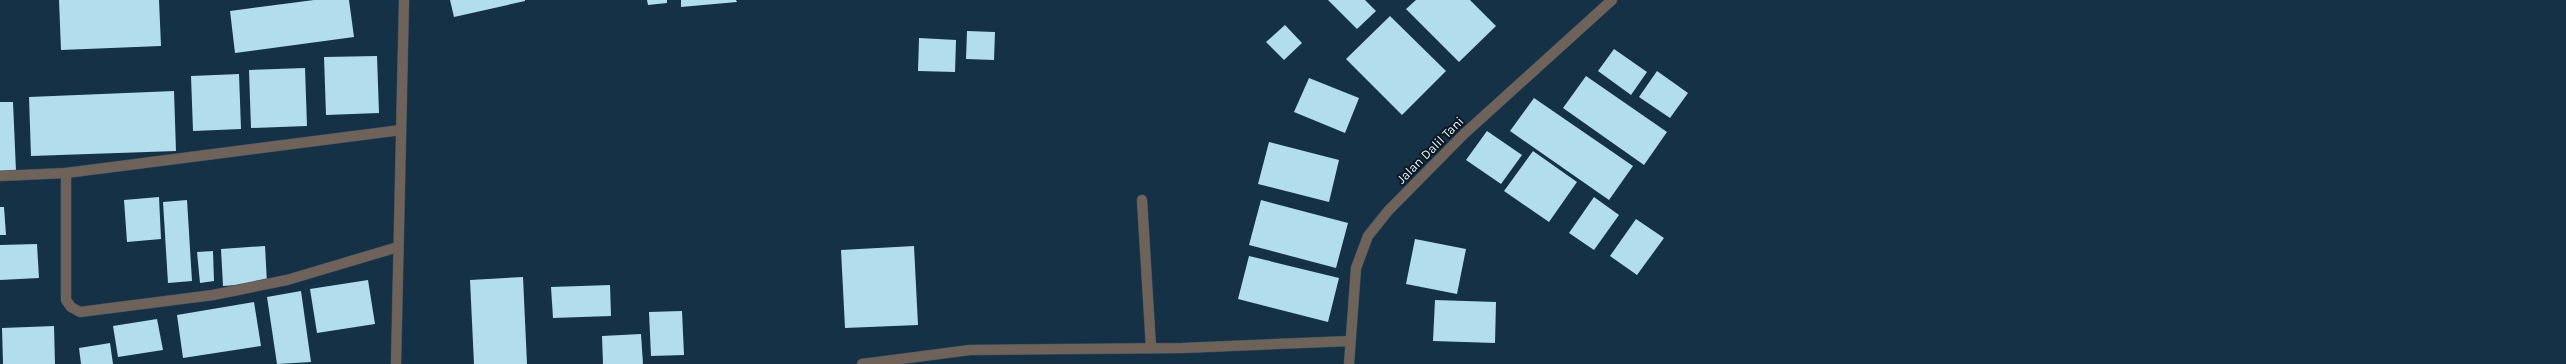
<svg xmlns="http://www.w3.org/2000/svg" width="2566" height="364" font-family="Karla,sans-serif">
<rect width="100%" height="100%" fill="#143146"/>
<g fill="#b1dded">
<path d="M59,0H159L161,46L61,50Z"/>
<path d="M314,0H349L354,37L235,53L230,11Z"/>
<path d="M450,0H525V1L454,17Z"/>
<path d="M647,0H667V3L648,5Z"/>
<path d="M681,0H736L737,2L681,7Z"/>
<path d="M1328,0H1365L1376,11L1357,29Z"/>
<path d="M1416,0H1470L1496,26L1459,62L1406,9Z"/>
<path d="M1390,16L1446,71L1402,115L1346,59Z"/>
<path d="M1285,25L1302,43L1284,60L1266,42Z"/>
<path d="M967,31L995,32L994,60L966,59Z"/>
<path d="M919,38L956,40L955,72L918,71Z"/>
<path d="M1614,49L1647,72L1631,95L1598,71Z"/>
<path d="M377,56L379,113L326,115L324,57Z"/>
<path d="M305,68L307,126L251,128L249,70Z"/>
<path d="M1657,71L1688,93L1670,118L1639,97Z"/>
<path d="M239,74L241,129L193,131L191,76Z"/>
<path d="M1586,76L1667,132L1644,165L1563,108Z"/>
<path d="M1309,78L1359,98L1345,133L1294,112Z"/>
<path d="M174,91L176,151L31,156L29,97Z"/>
<path d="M1534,98L1633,166L1609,200L1510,131Z"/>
<path d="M0,102H13L16,171H0Z"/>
<path d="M1487,131L1522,155L1501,184L1466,160Z"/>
<path d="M1269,142L1339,160L1329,202L1258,184Z"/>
<path d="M1533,151L1577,182L1549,222L1504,191Z"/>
<path d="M159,197L161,239L127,242L124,200Z"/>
<path d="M1594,197L1619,215L1594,250L1569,233Z"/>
<path d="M187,200L192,281L168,283L163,202Z"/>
<path d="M1261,200L1348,223L1336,268L1249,245Z"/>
<path d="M0,207H4L6,235H0Z"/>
<path d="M1636,219L1664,238L1637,275L1610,256Z"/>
<path d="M1415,239L1466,249L1457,294L1406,284Z"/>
<path d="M37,244L39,278L0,280V245Z"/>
<path d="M265,246L267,283L223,286L221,249Z"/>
<path d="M914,246L918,325L845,328L841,250Z"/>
<path d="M213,251L214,281L200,283L197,252Z"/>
<path d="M1249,256L1339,278L1328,322L1238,299Z"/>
<path d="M523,277L527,364H474L470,280Z"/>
<path d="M368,280L375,324L317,333L310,289Z"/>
<path d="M610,285L611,316L553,318L551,287Z"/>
<path d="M301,291L311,362L277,364L267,297Z"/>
<path d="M1435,300L1496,302L1495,343L1433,341Z"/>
<path d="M254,302L261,346L183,358L177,315Z"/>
<path d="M682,311L684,355L651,356L649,312Z"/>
<path d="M157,319L163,350L118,357L113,326Z"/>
<path d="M54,326L55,364H3L2,328Z"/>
<path d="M641,334L643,364H603L602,336Z"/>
<path d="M110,343L113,364H81L79,348Z"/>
</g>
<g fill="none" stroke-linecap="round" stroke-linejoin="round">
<defs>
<path id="lane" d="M1142,200L1151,348"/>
<g id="street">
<path d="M66,173V300L71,307L80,312L213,295L287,280L398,247"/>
<path d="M0,176L66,173L401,130"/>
<path d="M396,364L404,0"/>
<path d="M862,364L970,350L1183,348L1350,341"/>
<path d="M1349,364L1356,268L1368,236L1388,211L1464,134L1612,0"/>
</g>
</defs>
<use href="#lane" stroke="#355063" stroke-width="11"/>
<use href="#street" stroke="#355063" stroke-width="11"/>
<use href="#lane" stroke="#6f6258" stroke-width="10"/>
<use href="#street" stroke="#6f6258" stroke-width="10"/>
</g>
<g text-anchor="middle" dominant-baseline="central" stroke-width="4" stroke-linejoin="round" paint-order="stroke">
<g font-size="13" fill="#e4f2fd" stroke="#0b1821">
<text transform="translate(1430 150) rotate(-45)">Jalan Dalil Tani</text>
</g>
</g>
</svg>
